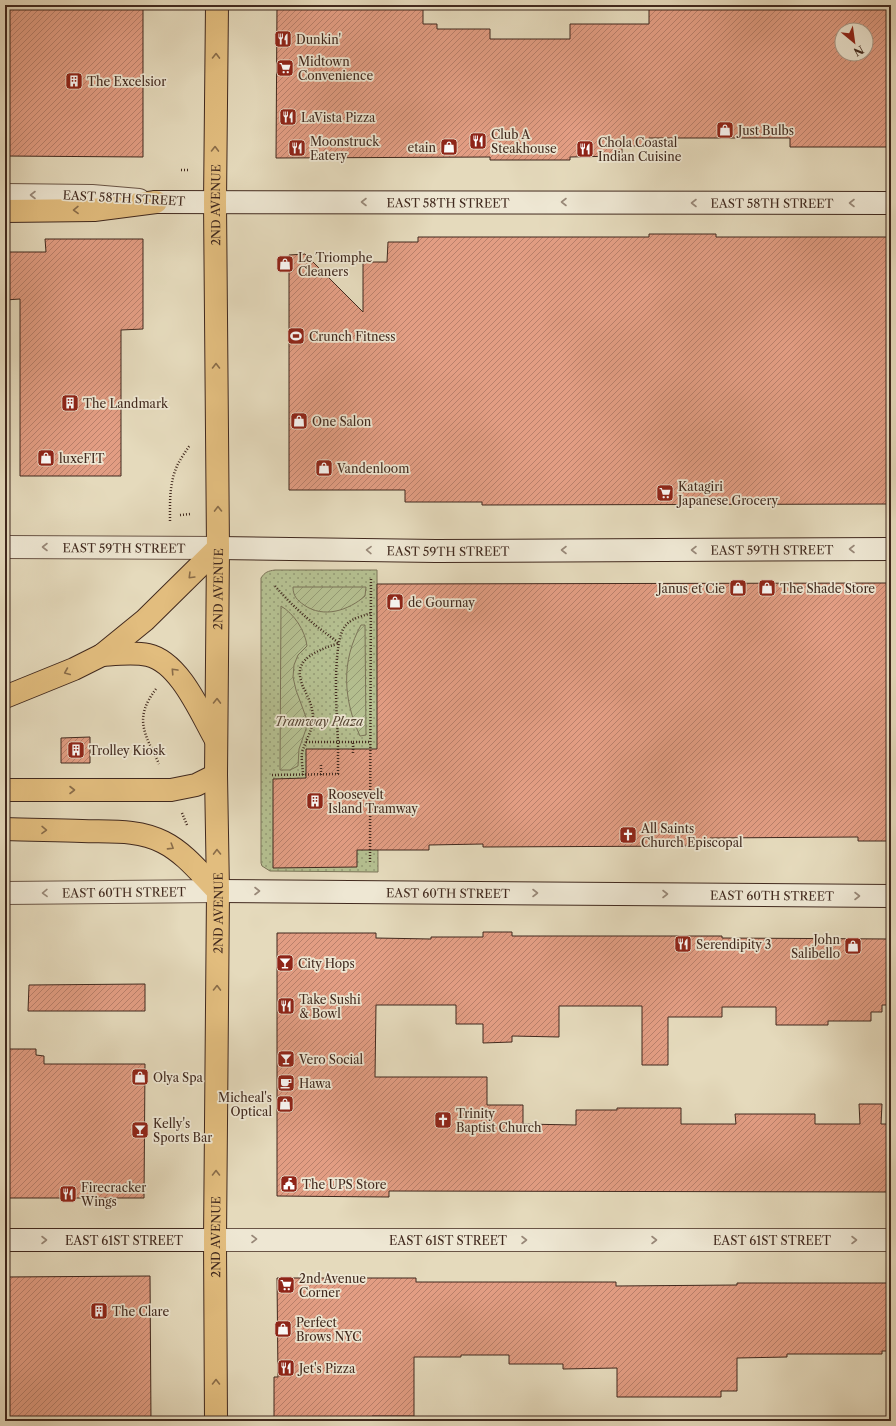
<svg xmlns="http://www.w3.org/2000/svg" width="896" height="1426" font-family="'Libre Caslon Text',serif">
<defs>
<pattern id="park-dots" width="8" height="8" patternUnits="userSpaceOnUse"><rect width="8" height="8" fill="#b5c091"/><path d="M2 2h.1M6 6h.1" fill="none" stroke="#959c76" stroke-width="1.8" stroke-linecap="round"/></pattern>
<pattern id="garden-furrows" width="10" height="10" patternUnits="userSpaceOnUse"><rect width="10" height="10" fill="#b5c091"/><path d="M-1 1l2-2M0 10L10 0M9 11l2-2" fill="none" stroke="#959c76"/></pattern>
<pattern id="building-hatch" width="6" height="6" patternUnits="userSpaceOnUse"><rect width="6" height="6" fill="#e29d83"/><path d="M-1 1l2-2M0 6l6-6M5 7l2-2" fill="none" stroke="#b9806b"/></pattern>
</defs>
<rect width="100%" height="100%" fill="#e5dabc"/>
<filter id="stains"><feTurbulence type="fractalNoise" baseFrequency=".005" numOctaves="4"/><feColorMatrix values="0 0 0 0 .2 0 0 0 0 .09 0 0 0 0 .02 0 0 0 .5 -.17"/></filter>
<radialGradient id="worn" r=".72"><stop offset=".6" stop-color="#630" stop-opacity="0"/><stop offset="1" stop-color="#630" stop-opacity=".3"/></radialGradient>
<path fill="url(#park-dots)" stroke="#7b7458" d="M275,570H377L378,872L270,871L262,866L261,863V578C265,572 268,571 275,570Z"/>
<g fill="url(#garden-furrows)" stroke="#7b7458">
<path d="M293,587H366L365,596C349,610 324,619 304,605C297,600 293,596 293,587Z"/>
<path d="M281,606C294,614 305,630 307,646L298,655L294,665L293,677L296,690L307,720L306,729L299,749L298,766L290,770H280Z"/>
<path d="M361,625H365L366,735L360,736C343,699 341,661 361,625Z"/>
</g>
<g fill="url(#building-hatch)" stroke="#41291e" fill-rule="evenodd">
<path d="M5,5H143V157L5,156Z"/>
<path d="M277,5H423V24H437V29H490V39H570V24H649V5H891V147H790V138H649V146H622V156L570,157V160H490V157L276,158ZM842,30H866V54H842Z"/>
<path d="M649,234H716V237H891V504L482,505V502H405V490H289V255L305,254L363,312V262H387L388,242H418V237H649Z"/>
<path d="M45,239H143V329L121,330V476H20V299L5,300V252H46Z"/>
<path d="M891,583V841H858V837L710,838V841H695V846L483,847V844L429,845V850H357V867L273,868V779L306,778V749H377V584Z"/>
<path d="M90,737V763H61V738Z"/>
<path d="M483,932H512V936H722V938L891,939V1005H882V1012H871V1021H828V1025H776V1007H722V1017H668V1065H642V1006H559V1037L512,1036V1042L483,1043V1024H456V1005H376L375,1077H487V1105H523V1124L576,1125V1110H617V1108H681V1124H736L735,1114H815V1124H860L859,1104H882L881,1124H891V1192L389,1191V1197L277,1196V933H376V938L431,939V937H483Z"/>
<path d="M145,984V1011H28L29,985Z"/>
<path d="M5,1049H36V1055L44,1056V1064H145L144,1198H5Z"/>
<path d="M150,1276L151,1421H5V1277Z"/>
<path d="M277,1278H416V1282H616V1286L737,1285V1283H891V1351H882V1354H787V1357L737,1358V1391H721V1397H617V1368L563,1369V1364H509V1355H461V1357H414V1416H372V1421H274V1377H278Z"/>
</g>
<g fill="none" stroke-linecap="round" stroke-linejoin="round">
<defs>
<g id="minor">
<path d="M5,195L92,196L139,200"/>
<path id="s1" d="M5,547L218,548"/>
<path id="s2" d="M5,893L218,891"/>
<path id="s3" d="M215,1240H891"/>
</g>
<g id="secondary">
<path id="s4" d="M156,202L891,203"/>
<path id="s5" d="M218,548L436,551L891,549"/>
<path id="s6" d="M218,891L891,896"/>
<path id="s7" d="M5,1240H215"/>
</g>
<g id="primary">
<path id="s8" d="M216,1421L215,1240L218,891L216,775L218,548L215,202L217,5"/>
</g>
<g id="trunk">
<path d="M5,211L94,210L156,202"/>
<path d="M102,655C117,654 134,652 148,655C180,662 201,714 216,740"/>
<path d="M5,697L74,669L102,655L145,620L218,548"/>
<path d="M5,790H171L196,785L216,775"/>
<path d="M5,829C31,830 56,830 82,831C109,832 138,829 163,842C185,853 201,874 218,891"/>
</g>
</defs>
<use href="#minor" stroke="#6a5546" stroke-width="24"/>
<use href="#secondary" stroke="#41291e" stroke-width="24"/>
<use href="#primary" stroke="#41291e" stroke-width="24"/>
<use href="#trunk" stroke="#41291e" stroke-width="24"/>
<g stroke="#41291e" stroke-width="2.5" stroke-dasharray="1 2" stroke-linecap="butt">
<path d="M181,170H189"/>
<path d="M180,515L191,514"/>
<path d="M170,521C170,502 169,482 178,464C181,458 186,451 190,445"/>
<path d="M275,586C294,608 315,626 339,643"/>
<path d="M156,689C133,719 145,734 159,764"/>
<path d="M306,742H338C337,718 331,641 346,625C352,618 363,616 371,613"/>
<path d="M353,742H370"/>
<path d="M321,765V775"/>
<path d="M272,775L338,774V742H353V754"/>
<path d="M303,775C303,768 301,760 302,753C305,741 313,730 313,718C313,708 309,699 305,691C302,685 299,677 300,670C302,655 327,647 339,643"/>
<path d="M182,813L187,825"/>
<path d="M370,862L371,578"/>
</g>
<use href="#minor" stroke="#eee7d3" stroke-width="22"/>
<use href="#secondary" stroke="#eee7d3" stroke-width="22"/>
<use href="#primary" stroke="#e2bd7e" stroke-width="22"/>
<use href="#trunk" stroke="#e2bd7e" stroke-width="22"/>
</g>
<defs><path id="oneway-chevron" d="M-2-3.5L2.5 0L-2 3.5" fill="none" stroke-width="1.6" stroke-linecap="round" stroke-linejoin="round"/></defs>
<g stroke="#896c49">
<use href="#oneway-chevron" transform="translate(216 56) rotate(-89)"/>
<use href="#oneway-chevron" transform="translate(215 149) rotate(-89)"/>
<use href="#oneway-chevron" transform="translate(76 210) rotate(179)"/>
<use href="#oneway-chevron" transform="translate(216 366) rotate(-90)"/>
<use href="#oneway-chevron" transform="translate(218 509) rotate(-91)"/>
<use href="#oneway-chevron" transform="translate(191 576) rotate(135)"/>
<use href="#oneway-chevron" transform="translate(174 671) rotate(-133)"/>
<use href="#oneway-chevron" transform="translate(67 672) rotate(157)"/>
<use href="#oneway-chevron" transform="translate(217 701) rotate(-89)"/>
<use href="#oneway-chevron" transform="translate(72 790)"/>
<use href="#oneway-chevron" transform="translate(44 830) rotate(1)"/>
<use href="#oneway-chevron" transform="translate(171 847) rotate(32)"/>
<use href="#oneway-chevron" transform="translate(217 852) rotate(-91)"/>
<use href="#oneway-chevron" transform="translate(217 988) rotate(-89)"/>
<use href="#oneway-chevron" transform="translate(216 1173) rotate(-90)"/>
<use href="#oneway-chevron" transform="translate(216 1382) rotate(-90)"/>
</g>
<g stroke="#988878">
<use href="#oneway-chevron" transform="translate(33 195) rotate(-180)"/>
<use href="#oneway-chevron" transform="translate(364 202) rotate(-180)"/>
<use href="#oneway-chevron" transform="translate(564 202) rotate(-180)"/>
<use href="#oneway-chevron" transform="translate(694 203) rotate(-180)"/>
<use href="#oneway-chevron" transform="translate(852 203) rotate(-180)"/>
<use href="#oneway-chevron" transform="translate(45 547) rotate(-180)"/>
<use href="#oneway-chevron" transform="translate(852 549) rotate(180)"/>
<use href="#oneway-chevron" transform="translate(369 550) rotate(-179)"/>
<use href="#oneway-chevron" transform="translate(564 550) rotate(180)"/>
<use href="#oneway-chevron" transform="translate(694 550) rotate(180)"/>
<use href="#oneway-chevron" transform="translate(257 891)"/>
<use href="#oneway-chevron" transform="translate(45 893) rotate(179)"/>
<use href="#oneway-chevron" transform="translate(535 893)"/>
<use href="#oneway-chevron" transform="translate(665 894)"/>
<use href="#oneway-chevron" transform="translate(857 896)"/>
<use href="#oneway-chevron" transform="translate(254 1239)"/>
<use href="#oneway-chevron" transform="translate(44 1240)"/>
<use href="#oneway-chevron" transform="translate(524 1240)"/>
<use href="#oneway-chevron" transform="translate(654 1240)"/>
<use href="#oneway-chevron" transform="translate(854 1240)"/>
</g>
<defs>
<symbol id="restaurant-square" viewBox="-11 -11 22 22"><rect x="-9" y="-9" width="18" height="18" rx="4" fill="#8f2418" stroke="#eee7d3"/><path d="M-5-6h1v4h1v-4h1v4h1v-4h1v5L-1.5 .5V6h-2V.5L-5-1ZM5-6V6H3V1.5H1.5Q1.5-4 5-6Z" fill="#fff"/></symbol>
<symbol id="supermarket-square" viewBox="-11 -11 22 22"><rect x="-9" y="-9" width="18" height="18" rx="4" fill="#8f2418" stroke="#eee7d3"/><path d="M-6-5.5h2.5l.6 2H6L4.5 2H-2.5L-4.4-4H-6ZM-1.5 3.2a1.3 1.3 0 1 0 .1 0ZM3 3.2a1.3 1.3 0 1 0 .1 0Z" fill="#fff"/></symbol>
<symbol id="building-square" viewBox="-11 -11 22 22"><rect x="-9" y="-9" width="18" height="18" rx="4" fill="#8f2418" stroke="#eee7d3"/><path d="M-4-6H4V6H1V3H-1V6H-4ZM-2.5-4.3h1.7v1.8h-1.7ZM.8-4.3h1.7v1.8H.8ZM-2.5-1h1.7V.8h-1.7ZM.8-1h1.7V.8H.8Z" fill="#fff"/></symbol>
<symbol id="shop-square" viewBox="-11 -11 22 22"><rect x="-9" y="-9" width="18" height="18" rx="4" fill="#8f2418" stroke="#eee7d3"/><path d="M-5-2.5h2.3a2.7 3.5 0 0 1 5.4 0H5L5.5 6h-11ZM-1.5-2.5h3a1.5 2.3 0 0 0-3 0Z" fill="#fff"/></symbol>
<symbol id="stadium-square" viewBox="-11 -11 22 22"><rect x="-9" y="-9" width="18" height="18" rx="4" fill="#8f2418" stroke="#eee7d3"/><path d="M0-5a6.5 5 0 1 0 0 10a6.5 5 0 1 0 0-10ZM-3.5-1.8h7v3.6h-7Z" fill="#fff"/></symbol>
<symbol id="church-square" viewBox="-11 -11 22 22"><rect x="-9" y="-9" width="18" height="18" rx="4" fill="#8f2418" stroke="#eee7d3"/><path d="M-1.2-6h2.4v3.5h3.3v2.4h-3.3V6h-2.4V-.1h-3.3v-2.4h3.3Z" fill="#fff"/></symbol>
<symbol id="bar-square" viewBox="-11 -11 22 22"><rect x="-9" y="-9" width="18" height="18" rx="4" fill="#8f2418" stroke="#eee7d3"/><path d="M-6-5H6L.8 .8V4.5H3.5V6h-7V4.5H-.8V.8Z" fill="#fff"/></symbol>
<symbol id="cafe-square" viewBox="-11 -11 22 22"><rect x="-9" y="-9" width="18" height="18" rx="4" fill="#8f2418" stroke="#eee7d3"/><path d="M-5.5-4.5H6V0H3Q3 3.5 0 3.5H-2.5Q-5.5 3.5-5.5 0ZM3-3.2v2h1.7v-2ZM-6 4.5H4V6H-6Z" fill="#fff"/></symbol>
<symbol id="civic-square" viewBox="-11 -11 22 22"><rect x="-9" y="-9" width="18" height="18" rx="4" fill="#8f2418" stroke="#eee7d3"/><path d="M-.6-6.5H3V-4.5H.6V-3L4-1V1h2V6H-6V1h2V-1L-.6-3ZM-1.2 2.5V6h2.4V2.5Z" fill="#fff"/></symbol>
</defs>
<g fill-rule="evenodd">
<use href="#restaurant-square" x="273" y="29" width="20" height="20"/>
<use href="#supermarket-square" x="275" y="58" width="20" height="20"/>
<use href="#building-square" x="64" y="71" width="20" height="20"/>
<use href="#restaurant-square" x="278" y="107" width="20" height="20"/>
<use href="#shop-square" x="715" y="120" width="20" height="20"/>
<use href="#restaurant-square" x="468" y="131" width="20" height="20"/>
<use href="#shop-square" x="439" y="137" width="20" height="20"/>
<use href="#restaurant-square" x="287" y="138" width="20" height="20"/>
<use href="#restaurant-square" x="575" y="139" width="20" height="20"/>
<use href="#shop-square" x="275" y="254" width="20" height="20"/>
<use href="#stadium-square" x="286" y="326" width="20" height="20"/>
<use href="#building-square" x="60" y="393" width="20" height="20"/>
<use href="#shop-square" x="289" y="411" width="20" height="20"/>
<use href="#shop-square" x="36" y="448" width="20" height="20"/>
<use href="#shop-square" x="314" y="458" width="20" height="20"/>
<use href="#supermarket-square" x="655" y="483" width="20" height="20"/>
<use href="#shop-square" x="728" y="578" width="20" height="20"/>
<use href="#shop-square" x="757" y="578" width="20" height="20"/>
<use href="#shop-square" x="385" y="592" width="20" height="20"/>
<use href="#building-square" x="66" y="740" width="20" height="20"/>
<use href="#building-square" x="305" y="791" width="20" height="20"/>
<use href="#church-square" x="618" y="825" width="20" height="20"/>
<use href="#restaurant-square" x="673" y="934" width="20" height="20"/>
<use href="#shop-square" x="843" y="936" width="20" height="20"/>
<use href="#bar-square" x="275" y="953" width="20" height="20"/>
<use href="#restaurant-square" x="276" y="996" width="20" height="20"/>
<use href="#bar-square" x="276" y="1049" width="20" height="20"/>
<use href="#shop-square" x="130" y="1067" width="20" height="20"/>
<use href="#cafe-square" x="276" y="1073" width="20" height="20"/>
<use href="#shop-square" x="275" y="1094" width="20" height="20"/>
<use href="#church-square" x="433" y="1110" width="20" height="20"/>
<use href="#bar-square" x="130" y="1120" width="20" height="20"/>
<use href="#civic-square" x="279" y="1174" width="20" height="20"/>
<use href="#restaurant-square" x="58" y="1184" width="20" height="20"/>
<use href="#supermarket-square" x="276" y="1275" width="20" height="20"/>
<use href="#building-square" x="89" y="1301" width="20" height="20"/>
<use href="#shop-square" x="273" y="1319" width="20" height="20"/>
<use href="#restaurant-square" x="276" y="1358" width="20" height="20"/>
</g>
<g text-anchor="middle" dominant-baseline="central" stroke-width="3.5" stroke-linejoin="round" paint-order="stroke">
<g font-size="12" fill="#41291e" stroke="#eee7d3" text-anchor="start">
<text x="296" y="39">Dunkin'</text>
<text x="298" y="61">Midtown<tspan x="298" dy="14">Convenience</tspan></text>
<text x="87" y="81">The Excelsior</text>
<text x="301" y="117">LaVista Pizza</text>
<text x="738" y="130">Just Bulbs</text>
<text x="491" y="134">Club A<tspan x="491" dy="14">Steakhouse</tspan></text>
<text x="310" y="141">Moonstruck<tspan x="310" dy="14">Eatery</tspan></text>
<text x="598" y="142">Chola Coastal<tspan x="598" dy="14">Indian Cuisine</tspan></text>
<text x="436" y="147" text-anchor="end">etain</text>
<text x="298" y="257">Le Triomphe<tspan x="298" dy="14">Cleaners</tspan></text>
<text x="309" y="336">Crunch Fitness</text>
<text x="83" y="403">The Landmark</text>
<text x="312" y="421">One Salon</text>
<text x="59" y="458">luxeFIT</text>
<text x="337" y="468">Vandenloom</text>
<text x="678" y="486">Katagiri<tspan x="678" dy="14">Japanese Grocery</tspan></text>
<text x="725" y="588" text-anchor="end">Janus et Cie</text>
<text x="780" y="588">The Shade Store</text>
<text x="408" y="602">de Gournay</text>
<text x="89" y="750">Trolley Kiosk</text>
<text x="328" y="794">Roosevelt<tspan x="328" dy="14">Island Tramway</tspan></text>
<text x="641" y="828">All Saints<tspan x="641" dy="14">Church Episcopal</tspan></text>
<text x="840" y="939" text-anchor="end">John<tspan x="840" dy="14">Salibello</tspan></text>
<text x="696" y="944">Serendipity 3</text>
<text x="298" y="963">City Hops</text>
<text x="299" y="999">Take Sushi<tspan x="299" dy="14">&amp; Bowl</tspan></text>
<text x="299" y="1059">Vero Social</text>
<text x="153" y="1077">Olya Spa</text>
<text x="299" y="1083">Hawa</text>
<text x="272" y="1097" text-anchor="end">Micheal's<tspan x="272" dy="14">Optical</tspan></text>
<text x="456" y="1113">Trinity<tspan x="456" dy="14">Baptist Church</tspan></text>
<text x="153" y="1123">Kelly's<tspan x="153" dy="14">Sports Bar</tspan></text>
<text x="302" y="1184">The UPS Store</text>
<text x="81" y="1187">Firecracker<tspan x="81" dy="14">Wings</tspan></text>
<text x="299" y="1278">2nd Avenue<tspan x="299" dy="14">Corner</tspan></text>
<text x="112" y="1311">The Clare</text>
<text x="296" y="1322">Perfect<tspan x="296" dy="14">Brows NYC</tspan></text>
<text x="299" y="1368">Jet's Pizza</text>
</g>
<g font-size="12" fill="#41291e" stroke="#eee7d3">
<text transform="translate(124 198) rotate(3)">EAST 58TH STREET</text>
<text stroke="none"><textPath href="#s4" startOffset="292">EAST 58TH STREET</textPath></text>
<text stroke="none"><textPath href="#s4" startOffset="616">EAST 58TH STREET</textPath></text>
<text stroke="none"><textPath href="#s8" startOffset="1216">2ND AVENUE</textPath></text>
<text stroke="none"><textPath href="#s1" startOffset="119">EAST 59TH STREET</textPath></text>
<text stroke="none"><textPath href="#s5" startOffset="230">EAST 59TH STREET</textPath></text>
<text stroke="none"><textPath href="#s5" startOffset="554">EAST 59TH STREET</textPath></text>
<text stroke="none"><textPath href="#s8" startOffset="832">2ND AVENUE</textPath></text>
<text stroke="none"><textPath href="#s2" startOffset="119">EAST 60TH STREET</textPath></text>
<text stroke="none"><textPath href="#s6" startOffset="230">EAST 60TH STREET</textPath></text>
<text stroke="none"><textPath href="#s6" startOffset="554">EAST 60TH STREET</textPath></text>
<text stroke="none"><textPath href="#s8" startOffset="508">2ND AVENUE</textPath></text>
<text stroke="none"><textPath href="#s8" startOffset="184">2ND AVENUE</textPath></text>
<text stroke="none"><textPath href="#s7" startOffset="119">EAST 61ST STREET</textPath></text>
<text stroke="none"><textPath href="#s3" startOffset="233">EAST 61ST STREET</textPath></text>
<text stroke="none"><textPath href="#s3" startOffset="557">EAST 61ST STREET</textPath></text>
</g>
<g font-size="12" font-style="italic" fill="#584735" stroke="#eee7d3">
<text x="319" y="721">Tramway Plaza</text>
</g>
</g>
<rect width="896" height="1426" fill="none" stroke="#e5dabc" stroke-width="20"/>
<rect x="6" y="6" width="884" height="1414" fill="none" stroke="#41291e" stroke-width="2"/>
<rect x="10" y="10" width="876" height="1406" fill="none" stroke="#41291e"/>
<g transform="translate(854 42) rotate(151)"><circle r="19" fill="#eee7d3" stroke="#a99b8b"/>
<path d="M0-3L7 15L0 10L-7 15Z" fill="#8f2418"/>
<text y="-6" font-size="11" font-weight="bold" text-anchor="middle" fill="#41291e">N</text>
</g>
<rect width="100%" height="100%" filter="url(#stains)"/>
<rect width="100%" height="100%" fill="url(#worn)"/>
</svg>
